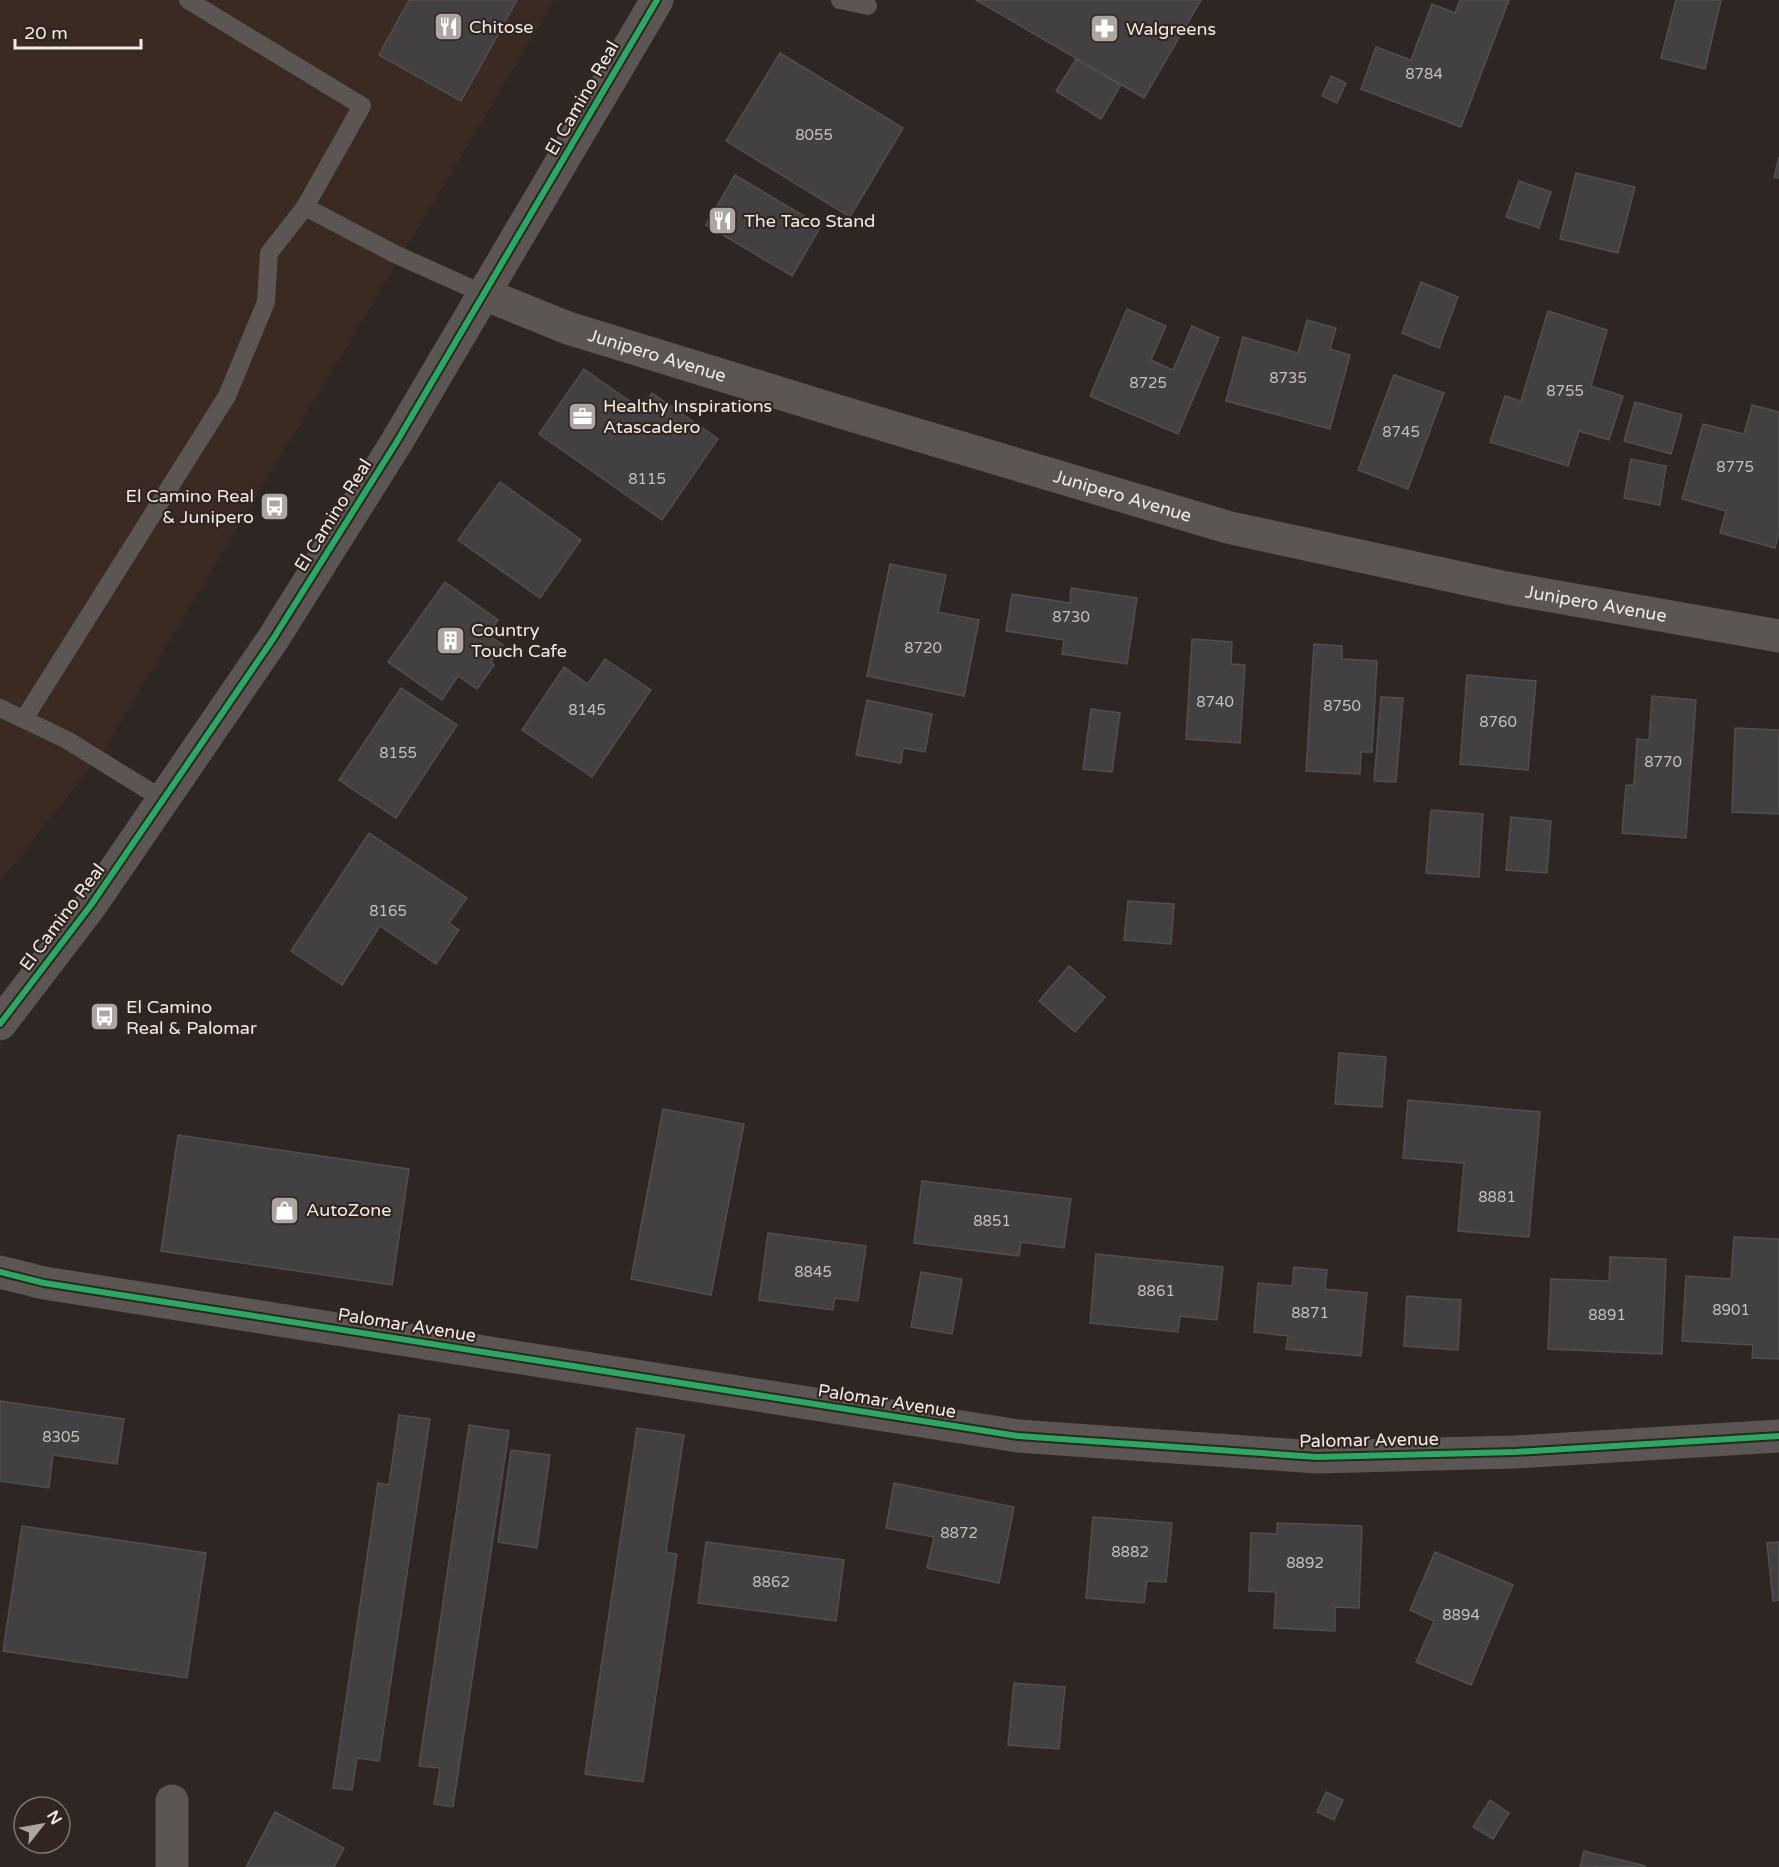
<svg xmlns="http://www.w3.org/2000/svg" width="1779" height="1867" font-family="'Varela Round',sans-serif">
<rect width="100%" height="100%" fill="#2d2623"/>
<path fill="#3b2a22" d="M0,0H555L104,750L0,882Z"/>
<g fill="#434041" stroke="#514e4e" stroke-width="1.5">
<path d="M409,0H517L461,101L379,55Z"/>
<path d="M976,0H1201L1144,98Z"/>
<path d="M1460,0H1509L1461,127L1361,89L1376,47L1411,60L1432,4L1455,13Z"/>
<path d="M1676,0H1721L1705,69L1661,58Z"/>
<path d="M780,53L903,128L850,217L726,141Z"/>
<path d="M1076,59L1121,85L1101,119L1056,91Z"/>
<path d="M1331,76L1346,83L1337,103L1322,96Z"/>
<path d="M1779,157V178L1774,177Z"/>
<path d="M1576,173L1635,187L1618,253L1560,239Z"/>
<path d="M735,175L821,226L792,276L706,225Z"/>
<path d="M1519,181L1551,192L1539,228L1506,217Z"/>
<path d="M1421,282L1458,297L1439,348L1402,333Z"/>
<path d="M1127,309L1166,326L1151,360L1173,370L1192,326L1219,338L1178,434L1090,396Z"/>
<path d="M1548,311L1607,330L1591,386L1623,396L1609,440L1579,431L1568,466L1490,442L1505,396L1521,401Z"/>
<path d="M1307,320L1336,328L1330,349L1350,355L1330,429L1226,401L1243,337L1298,353Z"/>
<path d="M584,369L641,409L652,393L718,439L662,520L539,434Z"/>
<path d="M1394,375L1444,393L1408,489L1358,470Z"/>
<path d="M1635,402L1682,415L1671,454L1624,441Z"/>
<path d="M1752,405L1779,412V533L1775,548L1720,533L1726,511L1682,499L1703,424L1744,434Z"/>
<path d="M1631,459L1666,466L1660,505L1624,498Z"/>
<path d="M500,482L581,540L540,598L458,540Z"/>
<path d="M890,564L946,575L938,612L979,620L964,696L867,676Z"/>
<path d="M445,582L498,620L488,635L503,645L491,662L494,665L477,689L458,676L442,700L388,662Z"/>
<path d="M1071,588L1137,598L1127,664L1062,654L1064,640L1006,631L1012,594L1070,603Z"/>
<path d="M1192,639L1232,642L1231,664L1245,665L1240,743L1186,739Z"/>
<path d="M1314,644L1342,646V659L1377,661L1372,752H1361L1360,774L1306,771Z"/>
<path d="M605,659L651,690L592,777L522,730L564,667L588,684Z"/>
<path d="M1467,675L1536,681L1528,770L1460,764Z"/>
<path d="M401,688L457,725L396,818L339,780Z"/>
<path d="M1652,696L1696,700L1686,838L1622,833L1626,785H1634L1637,739L1649,740Z"/>
<path d="M1381,697L1403,698L1396,782L1374,781Z"/>
<path d="M867,700L932,714L925,752L903,748L901,763L856,755Z"/>
<path d="M1091,709L1120,713L1112,772L1083,769Z"/>
<path d="M1735,728L1779,730V814L1732,812Z"/>
<path d="M1431,810L1483,814L1479,877L1426,873Z"/>
<path d="M1511,817L1551,821L1547,873L1506,870Z"/>
<path d="M369,833L467,898L449,923L459,930L436,964L380,926L342,985L291,951Z"/>
<path d="M1128,901L1174,904L1171,944L1124,940Z"/>
<path d="M1069,966L1105,997L1075,1032L1039,1001Z"/>
<path d="M1339,1053L1386,1057L1382,1107L1335,1104Z"/>
<path d="M1408,1100L1540,1112L1529,1237L1458,1231L1464,1163L1403,1158Z"/>
<path d="M663,1109L744,1124L711,1295L631,1279Z"/>
<path d="M178,1135L409,1169L392,1285L161,1251Z"/>
<path d="M922,1181L1071,1199L1064,1248L1021,1242L1019,1256L914,1243Z"/>
<path d="M768,1233L866,1246L858,1301L835,1298L833,1310L759,1300Z"/>
<path d="M1734,1237L1779,1239V1359L1752,1358L1753,1345L1682,1341L1686,1276L1731,1279Z"/>
<path d="M1096,1254L1223,1267L1217,1320L1180,1316L1178,1332L1090,1323Z"/>
<path d="M1610,1257L1666,1259L1662,1354L1548,1349L1551,1279L1609,1281Z"/>
<path d="M1294,1267L1327,1270L1325,1289L1367,1293L1361,1356L1286,1349L1288,1336L1254,1332L1258,1283L1292,1286Z"/>
<path d="M921,1272L962,1279L952,1334L911,1327Z"/>
<path d="M1407,1296L1461,1300L1458,1350L1404,1346Z"/>
<path d="M0,1401L124,1419L117,1464L53,1455L49,1488L0,1481Z"/>
<path d="M399,1415L430,1419L379,1761L357,1758L352,1790L333,1788L378,1483L389,1485Z"/>
<path d="M469,1425L509,1431L453,1807L434,1804L440,1768L419,1766Z"/>
<path d="M637,1428L684,1435L666,1552L677,1554L643,1782L585,1774Z"/>
<path d="M511,1450L550,1455L537,1548L498,1542Z"/>
<path d="M894,1483L1014,1507L999,1583L927,1568L934,1537L886,1528Z"/>
<path d="M1093,1517L1172,1523L1166,1582L1147,1581L1144,1603L1086,1598Z"/>
<path d="M1277,1523L1362,1526L1359,1608L1335,1607V1631L1274,1628L1276,1592L1249,1591L1251,1533L1277,1534Z"/>
<path d="M22,1526L206,1553L187,1678L3,1651Z"/>
<path d="M706,1542L844,1560L836,1621L698,1603Z"/>
<path d="M1779,1542V1600L1773,1601L1767,1543Z"/>
<path d="M1435,1552L1513,1585L1471,1685L1416,1662L1434,1621L1410,1610Z"/>
<path d="M1014,1683L1065,1687L1059,1749L1008,1745Z"/>
<path d="M1326,1792L1343,1800L1334,1820L1317,1812Z"/>
<path d="M1490,1800L1509,1813L1493,1839L1473,1827Z"/>
<path d="M275,1812L344,1848L334,1867H246Z"/>
<path d="M1584,1851L1646,1866L1580,1867Z"/>
</g>
<g fill="none" stroke-linecap="round" stroke-linejoin="round">
<g stroke="#5b5653" stroke-width="18">
<path d="M840,0L868,6"/>
<path d="M305,207L395,254L484,294"/>
<path d="M0,708L67,740L164,800"/>
<path d="M24,719L227,396L266,302L269,253L305,207L362,106L188,0"/>
</g>
<g stroke="#5b5653" stroke-width="33">
<path id="s1" d="M484,294L568,328L854,416L1227,527L1507,588L1779,636"/>
<path d="M0,1272L44,1283L1018,1436L1317,1457L1515,1452L1779,1436"/>
<path d="M172,1801V1867"/>
</g>
<path stroke="#5b5653" stroke-width="33" d="M0,1024L91,905L273,639L396,443L657,0"/>
<defs>
<g id="cycleway">
<path d="M0,1024L91,905L273,639L396,443L657,0"/>
<path d="M0,1272L44,1283L1018,1436L1317,1457L1515,1452L1779,1436"/>
</g>
</defs>
<use href="#cycleway" stroke="#31251f" stroke-width="10"/>
<use href="#cycleway" stroke="#26ab63" stroke-width="6"/>
</g>
<defs>
<symbol id="restaurant-square" viewBox="-11 -11 22 22"><rect x="-9" y="-9" width="18" height="18" rx="4" fill="#aca5a1" stroke="#31251f"/><path d="M-5-6h1v4h1v-4h1v4h1v-4h1v5L-1.5 .5V6h-2V.5L-5-1ZM5-6V6H3V1.5H1.5Q1.5-4 5-6Z" fill="#fff"/></symbol>
<symbol id="pharmacy-square" viewBox="-11 -11 22 22"><rect x="-9" y="-9" width="18" height="18" rx="4" fill="#aca5a1" stroke="#31251f"/><path d="M-2-6h4v4h4v4h-4v4h-4v-4h-4v-4h4Z" fill="#fff"/></symbol>
<symbol id="office-square" viewBox="-11 -11 22 22"><rect x="-9" y="-9" width="18" height="18" rx="4" fill="#aca5a1" stroke="#31251f"/><path d="M-6-3h4V-5.5h4V-3h4V5H-6ZM-1-4.5V-3h2v-1.5ZM-6 0V1H6V0Z" fill="#fff"/></symbol>
<symbol id="bus-square" viewBox="-11 -11 22 22"><rect x="-9" y="-9" width="18" height="18" rx="4" fill="#aca5a1" stroke="#31251f"/><path d="M-5-6H5V4H4V6H2V4H-2V6H-4V4H-5ZM-3.5-4V0h7V-4ZM-3.5 1.2v1.5H-2V1.2ZM2 1.2v1.5H3.5V1.2Z" fill="#fff"/></symbol>
<symbol id="building-square" viewBox="-11 -11 22 22"><rect x="-9" y="-9" width="18" height="18" rx="4" fill="#aca5a1" stroke="#31251f"/><path d="M-4-6H4V6H1V3H-1V6H-4ZM-2.5-4.3h1.7v1.8h-1.7ZM.8-4.3h1.7v1.8H.8ZM-2.5-1h1.7V.8h-1.7ZM.8-1h1.7V.8H.8Z" fill="#fff"/></symbol>
<symbol id="shop-square" viewBox="-11 -11 22 22"><rect x="-9" y="-9" width="18" height="18" rx="4" fill="#aca5a1" stroke="#31251f"/><path d="M-5-2.5h2.3a2.7 3.5 0 0 1 5.4 0H5L5.5 6h-11ZM-1.5-2.5h3a1.5 2.3 0 0 0-3 0Z" fill="#fff"/></symbol>
</defs>
<g fill-rule="evenodd">
<use href="#restaurant-square" x="432" y="10" width="33" height="33"/>
<use href="#pharmacy-square" x="1088" y="12" width="33" height="33"/>
<use href="#restaurant-square" x="706" y="204" width="33" height="33"/>
<use href="#office-square" x="566" y="400" width="33" height="33"/>
<use href="#bus-square" x="258" y="490" width="33" height="33"/>
<use href="#building-square" x="434" y="624" width="33" height="33"/>
<use href="#bus-square" x="88" y="1000" width="33" height="33"/>
<use href="#shop-square" x="268" y="1194" width="33" height="33"/>
</g>
<g text-anchor="middle" dominant-baseline="central" stroke-width="4.5" stroke-linejoin="round" paint-order="stroke">
<g font-size="15" fill="#c6bfbc">
<text x="1424" y="74">8784</text>
<text x="814" y="135">8055</text>
<text x="1288" y="378">8735</text>
<text x="1148" y="383">8725</text>
<text x="1565" y="391">8755</text>
<text x="1401" y="432">8745</text>
<text x="1735" y="467">8775</text>
<text x="647" y="479">8115</text>
<text x="1071" y="617">8730</text>
<text x="923" y="648">8720</text>
<text x="1215" y="702">8740</text>
<text x="1342" y="706">8750</text>
<text x="587" y="710">8145</text>
<text x="1498" y="722">8760</text>
<text x="398" y="753">8155</text>
<text x="1663" y="762">8770</text>
<text x="388" y="911">8165</text>
<text x="1497" y="1197">8881</text>
<text x="992" y="1221">8851</text>
<text x="813" y="1272">8845</text>
<text x="1156" y="1291">8861</text>
<text x="1731" y="1310">8901</text>
<text x="1310" y="1313">8871</text>
<text x="1607" y="1315">8891</text>
<text x="61" y="1437">8305</text>
<text x="959" y="1533">8872</text>
<text x="1130" y="1552">8882</text>
<text x="1305" y="1563">8892</text>
<text x="771" y="1582">8862</text>
<text x="1461" y="1615">8894</text>
</g>
<g font-size="18" fill="#f1e9e5" stroke="#31251f" text-anchor="start">
<text x="469" y="27">Chitose</text>
<text x="1126" y="29">Walgreens</text>
<text x="744" y="221">The Taco Stand</text>
<text x="603" y="406">Healthy Inspirations<tspan x="603" dy="21">Atascadero</tspan></text>
<text x="254" y="496" text-anchor="end">El Camino Real<tspan x="254" dy="21">&amp; Junipero</tspan></text>
<text x="471" y="630">Country<tspan x="471" dy="21">Touch Cafe</tspan></text>
<text x="126" y="1007">El Camino<tspan x="126" dy="21">Real &amp; Palomar</tspan></text>
<text x="306" y="1210">AutoZone</text>
</g>
<g font-size="18" fill="#f1e9e5" stroke="#31251f">
<text transform="translate(582 98) rotate(-60)">El Camino Real</text>
<text stroke="none"><textPath href="#s1" startOffset="184">Junipero Avenue</textPath></text>
<text stroke="none"><textPath href="#s1" startOffset="670">Junipero Avenue</textPath></text>
<text transform="translate(333 515) rotate(-58)">El Camino Real</text>
<text stroke="none"><textPath href="#s1" startOffset="1156">Junipero Avenue</textPath></text>
<text transform="translate(62 917) rotate(-53)">El Camino Real</text>
<text transform="translate(407 1325) rotate(9)">Palomar Avenue</text>
<text transform="translate(887 1401) rotate(9)">Palomar Avenue</text>
<text transform="translate(1369 1440) rotate(-1)">Palomar Avenue</text>
</g>
</g>
<g transform="translate(42 1825) rotate(59)"><circle r="28" fill="#31251f" stroke="#7e736e" stroke-width="1.5"/>
<path d="M0-4.5L10 22L0 15L-10 22Z" fill="#aca5a1"/>
<text y="-9" font-size="16" font-weight="bold" text-anchor="middle" fill="#f1e9e5">N</text>
</g>
<path d="M15 39v9h126v-9" fill="none" stroke="#f1e9e5" stroke-width="3"/>
<text x="24" y="39" font-size="18" fill="#f1e9e5" stroke="#31251f" stroke-width="4.5" paint-order="stroke">20 m</text>
</svg>
